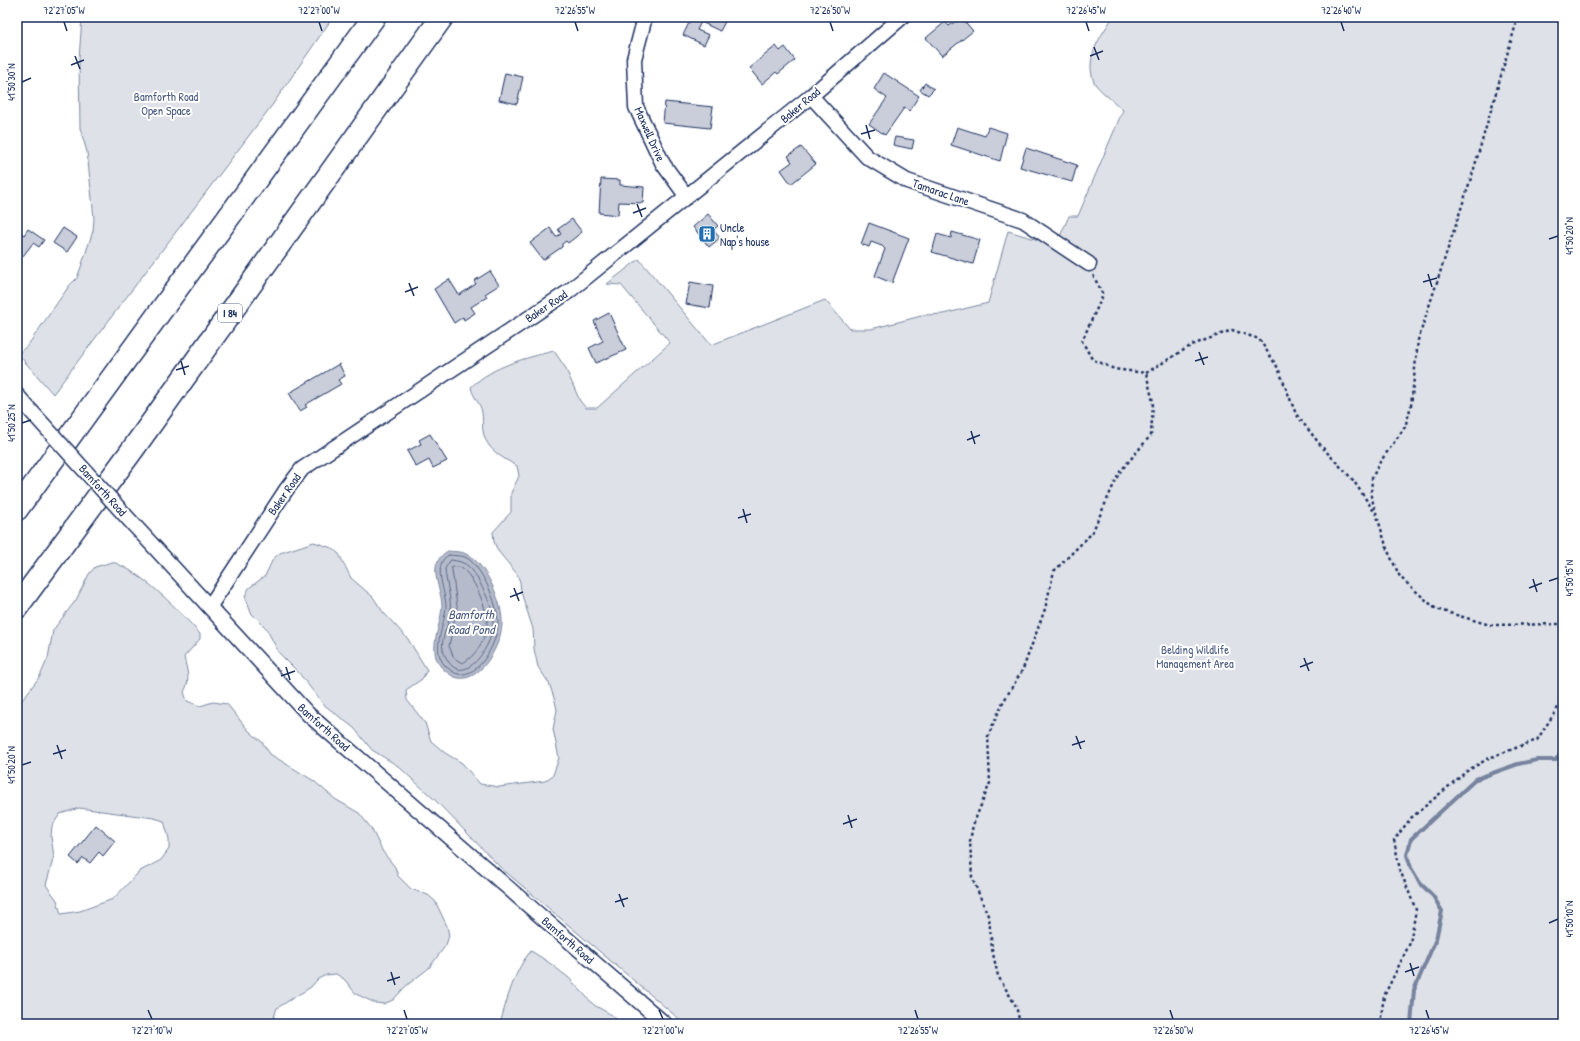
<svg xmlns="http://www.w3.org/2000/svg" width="1580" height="1041" font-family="'Patrick Hand',sans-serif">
<rect width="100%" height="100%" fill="#fff"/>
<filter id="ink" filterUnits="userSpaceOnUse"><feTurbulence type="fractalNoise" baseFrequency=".025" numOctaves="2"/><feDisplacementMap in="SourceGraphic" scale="8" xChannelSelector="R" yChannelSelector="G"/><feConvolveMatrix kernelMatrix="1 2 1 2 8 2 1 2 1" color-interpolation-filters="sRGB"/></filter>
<g filter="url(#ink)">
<g fill="#dee1e7" stroke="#7c88a2" fill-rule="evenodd">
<path d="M82,17H333L273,104L53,394L18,354L28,345L69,286L77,278L81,267L93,231L94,218L87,152L80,128L79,59Z"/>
<path d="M1113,17H1563V1024H685L500,867L435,800L398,766L372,750L354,728L323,704L299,673L279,653L266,628L251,613L245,596L249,588L265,576L273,559L280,553L314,542L332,548L339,554L351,578L373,597L383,612L408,639L427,670L422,679L406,690L407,700L425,723L431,741L445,753L462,763L480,784L499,787L545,781L553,775L559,758L553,729L557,710L555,701L549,683L538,667L534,649L533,629L521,592L520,582L517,574L498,551L494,542L493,532L511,512V493L519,476L517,466C503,458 486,450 483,431C482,425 483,418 482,412C480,402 473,398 471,387C493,366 525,358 554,351L565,367L580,401L586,408H597L670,343L621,285L607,284L639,259L711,345L825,300L850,329H871L925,315L943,314L988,303L1008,231L1056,245L1069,216H1078L1123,110C1116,103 1097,89 1094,82C1084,57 1101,36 1113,17Z"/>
<path d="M112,562C140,570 181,612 200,634V639L184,657C187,671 191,679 184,692L187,701L200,706L213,702L227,704L248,730L262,742L270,754L314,781L335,799L359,813L371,828L383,852L395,867L398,876L411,889L428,895L435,901L447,926L449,936L446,945L429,968L406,986L393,1000L384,1004L375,1003L356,994L344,979L336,974L326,975L318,979L311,987L277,1008L274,1017L276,1024H17V707L40,676L48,658L53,630L76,600L89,574L95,567ZM79,808L154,818L164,821L169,839V849L161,860L140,871L113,899L80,911L61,914L57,900L46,885L54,856L51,837L52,826L60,814Z"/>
<path d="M531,951L547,961L569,978L594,1005L610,1014L623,1024H500C506,1002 515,968 531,951Z"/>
</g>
<path fill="#b5bbca" stroke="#77839f" d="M448,551C454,552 461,551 466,554C485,562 502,601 502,621C503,640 485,675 465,678C458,679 453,677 448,673C423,656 441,629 442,606C442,593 434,579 436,567C437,560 442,554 448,551Z"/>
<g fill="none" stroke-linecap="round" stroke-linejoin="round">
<g stroke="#596789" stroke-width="1">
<path d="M449,555C455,556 462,555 467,558C483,569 498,604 498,622C498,640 482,673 463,674C457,675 453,672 449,669C428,653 445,627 446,606C446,592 431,563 449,555Z"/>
<path d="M451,560C468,562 472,568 480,583C486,595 494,609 493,623C493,649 458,696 443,650C440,639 449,625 450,614C452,598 446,584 445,569Z"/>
<path d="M452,567C455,567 458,566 461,568C473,574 488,610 487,623C487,637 475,658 462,663L454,658L449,646L457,607Z"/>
</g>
<path stroke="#77839f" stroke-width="4" d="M1411,1024L1414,990L1436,939L1442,911L1433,896L1420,883L1411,868L1407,855L1411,839L1476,779L1518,764L1537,760H1555L1563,753"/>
</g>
<g fill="#caceda" stroke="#1b2f5e">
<path d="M694,17H725L727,18L720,31L701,22L697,30L709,35L704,45L683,35L691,19L692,20Z"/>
<path d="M961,17L973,31L942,56L926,38L945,22L949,26Z"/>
<path d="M776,46L780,51L785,47L795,60L778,74L776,72L762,84L749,68Z"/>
<path d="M505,73L523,77L517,104L499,100Z"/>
<path d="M884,73L919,96L909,111L904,108L885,135L869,124L887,98L874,89Z"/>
<path d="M925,83L934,89L928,95L920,90Z"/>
<path d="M665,102L713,107L710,128L663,123Z"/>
<path d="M957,127L985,136L988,127L1007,133L1000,161L951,145Z"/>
<path d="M895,137L914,140L912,149L893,145Z"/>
<path d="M801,147L816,164L791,184L781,170L792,162L788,156Z"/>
<path d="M1026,148L1077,165L1072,182L1020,167Z"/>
<path d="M601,179L620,180V185L644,187L643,203L619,202L618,215L599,213Z"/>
<path d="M708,214L718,226L713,230L720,238L709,247L693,227Z"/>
<path d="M572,219L582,232L568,243L566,241L562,244V247L543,260L530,243L550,228L556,237L561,234L558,229Z"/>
<path d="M869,223L909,238L892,283L875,276L885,249L882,246L871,242L869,247L861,244Z"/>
<path d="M63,228L77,237L67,252L53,243Z"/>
<path d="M28,229L44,240L39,247L33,243L23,256L17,251V230L24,235Z"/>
<path d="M952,232L980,240L973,264L932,252L937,234L951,238Z"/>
<path d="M490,271L499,285L485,294L487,297L471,307L475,313L464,320L463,317L454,323L434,289L449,279L459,295L476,284L474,281Z"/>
<path d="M690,282L713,286L710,308L686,304Z"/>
<path d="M609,313L626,350L596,363L589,348L603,341L594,321Z"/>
<path d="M339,364L345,376L338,380L341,384L305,405L307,407L300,411L289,393Z"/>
<path d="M430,434L447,461L433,468L429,460L416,467L407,451L421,444L419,440Z"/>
<path d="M96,825L115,841L103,856L99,852L90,863L83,858L78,864L70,857Z"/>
</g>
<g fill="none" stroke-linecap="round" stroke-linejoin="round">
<defs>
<g id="street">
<path d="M645,17L634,59L636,107L663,164L687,197"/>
<path d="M811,96L867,157L907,181L1023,220L1089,264"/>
<path d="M17,395L31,411"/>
<path d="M134,525L309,715L665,1024"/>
<path d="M210,606L286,490L302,469L568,292L811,96L902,17"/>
</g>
<g id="highway">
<path d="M17,509L374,17"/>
<path d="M17,607L133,449L442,17"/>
</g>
</defs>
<use href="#street" stroke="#1b2f5e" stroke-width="17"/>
<use href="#highway" stroke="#1b2f5e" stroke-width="25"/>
<g stroke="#1b2f5e" stroke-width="2.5" stroke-dasharray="3 3" stroke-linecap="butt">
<path d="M1518,17L1473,172L1418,340L1411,406L1405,427L1380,462L1372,478L1371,496L1387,549L1400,577L1436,609L1490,625L1563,624"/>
<path d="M1093,275L1103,295L1082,341L1092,359L1114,369L1146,373L1192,345L1232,330L1259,339L1278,368L1296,414L1322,447L1353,480L1375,513"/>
<path d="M1018,1024L1019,1019L1016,1006L998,976L992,949L989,918L972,877L970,841L973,825L990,783L988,736L1002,704L1023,669L1045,609L1054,571L1092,533L1119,473L1151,435L1153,402L1146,373"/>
<path d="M1380,1024L1384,996L1410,943L1416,910L1400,870L1394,840L1411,818L1467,771L1489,758L1537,740L1563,700"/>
</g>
<use href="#street" stroke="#fff" stroke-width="14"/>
<use href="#highway" stroke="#fff" stroke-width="22"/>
<defs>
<path id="street-bridge" d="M31,411L134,525"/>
</defs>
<use href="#street-bridge" stroke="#1b2f5e" stroke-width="17" stroke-linecap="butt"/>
<use href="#street-bridge" stroke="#fff" stroke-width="14"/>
</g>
</g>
<path fill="none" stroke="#1b2f5e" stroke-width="1.5" d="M64,22L67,31M319,22L322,31M575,22L578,31M830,22L833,31M1086,22L1089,31M1341,22L1344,31M1094,47L1099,60M75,56L80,69M1090,56L1103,51M71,65L84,60M22,82L31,78M866,125L870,139M861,134L875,130M637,204L642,217M633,213L646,208M1549,239L1558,236M1428,274L1432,287M1423,282L1437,278M409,283L414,296M405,292L418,287M1199,352L1204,365M181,361L185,375M1195,361L1208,357M176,370L189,366M22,423L31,420M971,431L975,444M967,440L980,435M743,509L747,523M738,518L751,514M1533,579L1537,592M1549,581L1558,578M514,588L519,601M1529,588L1542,583M510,597L523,592M1304,658L1309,671M286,667L290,680M1300,667L1313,662M281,676L295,671M1076,736L1081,749M57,745L62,759M1072,745L1085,741M53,754L66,750M22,765L31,762M848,815L852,828M843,824L857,819M619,894L624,907M615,902L628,898M1549,923L1558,919M1410,963L1414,976M391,972L395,985M1405,972L1419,967M387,981L400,977M148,1010L152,1019M404,1010L407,1019M659,1010L663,1019M915,1010L918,1019M1170,1010L1173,1019M1426,1010L1429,1019"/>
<defs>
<symbol id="building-square" viewBox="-11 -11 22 22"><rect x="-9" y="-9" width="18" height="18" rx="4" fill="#1f6fb2" stroke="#fff"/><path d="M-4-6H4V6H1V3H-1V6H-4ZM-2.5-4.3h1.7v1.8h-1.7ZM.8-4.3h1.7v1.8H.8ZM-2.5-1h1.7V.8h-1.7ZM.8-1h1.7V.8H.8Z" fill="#fff"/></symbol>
</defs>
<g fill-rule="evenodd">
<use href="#building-square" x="697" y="224" width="20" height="20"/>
</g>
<g text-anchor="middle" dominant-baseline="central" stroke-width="4" stroke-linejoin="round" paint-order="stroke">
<rect fill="#fff" stroke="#5f6d8e" stroke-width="1" x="218" y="304" width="24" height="18" rx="3"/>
<g font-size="11" font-weight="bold" fill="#1b2f5e">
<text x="230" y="313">I 84</text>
</g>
<g font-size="12" fill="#4c5c80" stroke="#fff">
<text x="166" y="96">Bamforth Road<tspan x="166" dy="14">Open Space</tspan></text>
<text x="1195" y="649">Belding Wildlife<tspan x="1195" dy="14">Management Area</tspan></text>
</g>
<g font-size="12" fill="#1b2f5e" stroke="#fff">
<text transform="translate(800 105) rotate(-40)">Baker Road</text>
<text transform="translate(650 134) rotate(66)">Maxwell Drive</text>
<text transform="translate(941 192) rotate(19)">Tamarac Lane</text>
<text transform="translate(546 306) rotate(-34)">Baker Road</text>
<text transform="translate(103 490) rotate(48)">Bamforth Road</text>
<text transform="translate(284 494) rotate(-55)">Baker Road</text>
<text transform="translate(324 727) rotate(42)">Bamforth Road</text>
<text transform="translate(568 940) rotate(41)">Bamforth Road</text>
</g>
<g font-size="12" fill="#1b2f5e" stroke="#fff" text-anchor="start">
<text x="720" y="227">Uncle<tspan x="720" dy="14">Nap's house</tspan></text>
</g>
<g font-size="13" font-style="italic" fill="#49597e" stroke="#fff">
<text x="471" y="614">Bamforth<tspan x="471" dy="15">Road Pond</tspan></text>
</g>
</g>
<rect width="1580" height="1041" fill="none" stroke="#fff" stroke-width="44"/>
<rect x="22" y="22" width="1536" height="997" fill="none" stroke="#1b2f5e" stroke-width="1.5"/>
<g font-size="10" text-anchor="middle" fill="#1b2f5e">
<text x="64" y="14">72°27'05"W</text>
<text x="319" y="14">72°27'00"W</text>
<text x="575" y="14">72°26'55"W</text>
<text x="830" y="14">72°26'50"W</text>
<text x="1086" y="14">72°26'45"W</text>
<text x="1341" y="14">72°26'40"W</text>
<text transform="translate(11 82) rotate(-90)" y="4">41°50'30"N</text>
<text transform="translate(1569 236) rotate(-90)" y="4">41°50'20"N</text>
<text transform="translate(11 423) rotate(-90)" y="4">41°50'25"N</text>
<text transform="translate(1569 578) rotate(-90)" y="4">41°50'15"N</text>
<text transform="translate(11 765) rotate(-90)" y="4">41°50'20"N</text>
<text transform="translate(1569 919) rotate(-90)" y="4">41°50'10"N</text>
<text x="152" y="1034">72°27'10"W</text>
<text x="407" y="1034">72°27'05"W</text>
<text x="663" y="1034">72°27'00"W</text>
<text x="918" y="1034">72°26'55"W</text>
<text x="1173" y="1034">72°26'50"W</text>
<text x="1429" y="1034">72°26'45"W</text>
</g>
</svg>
